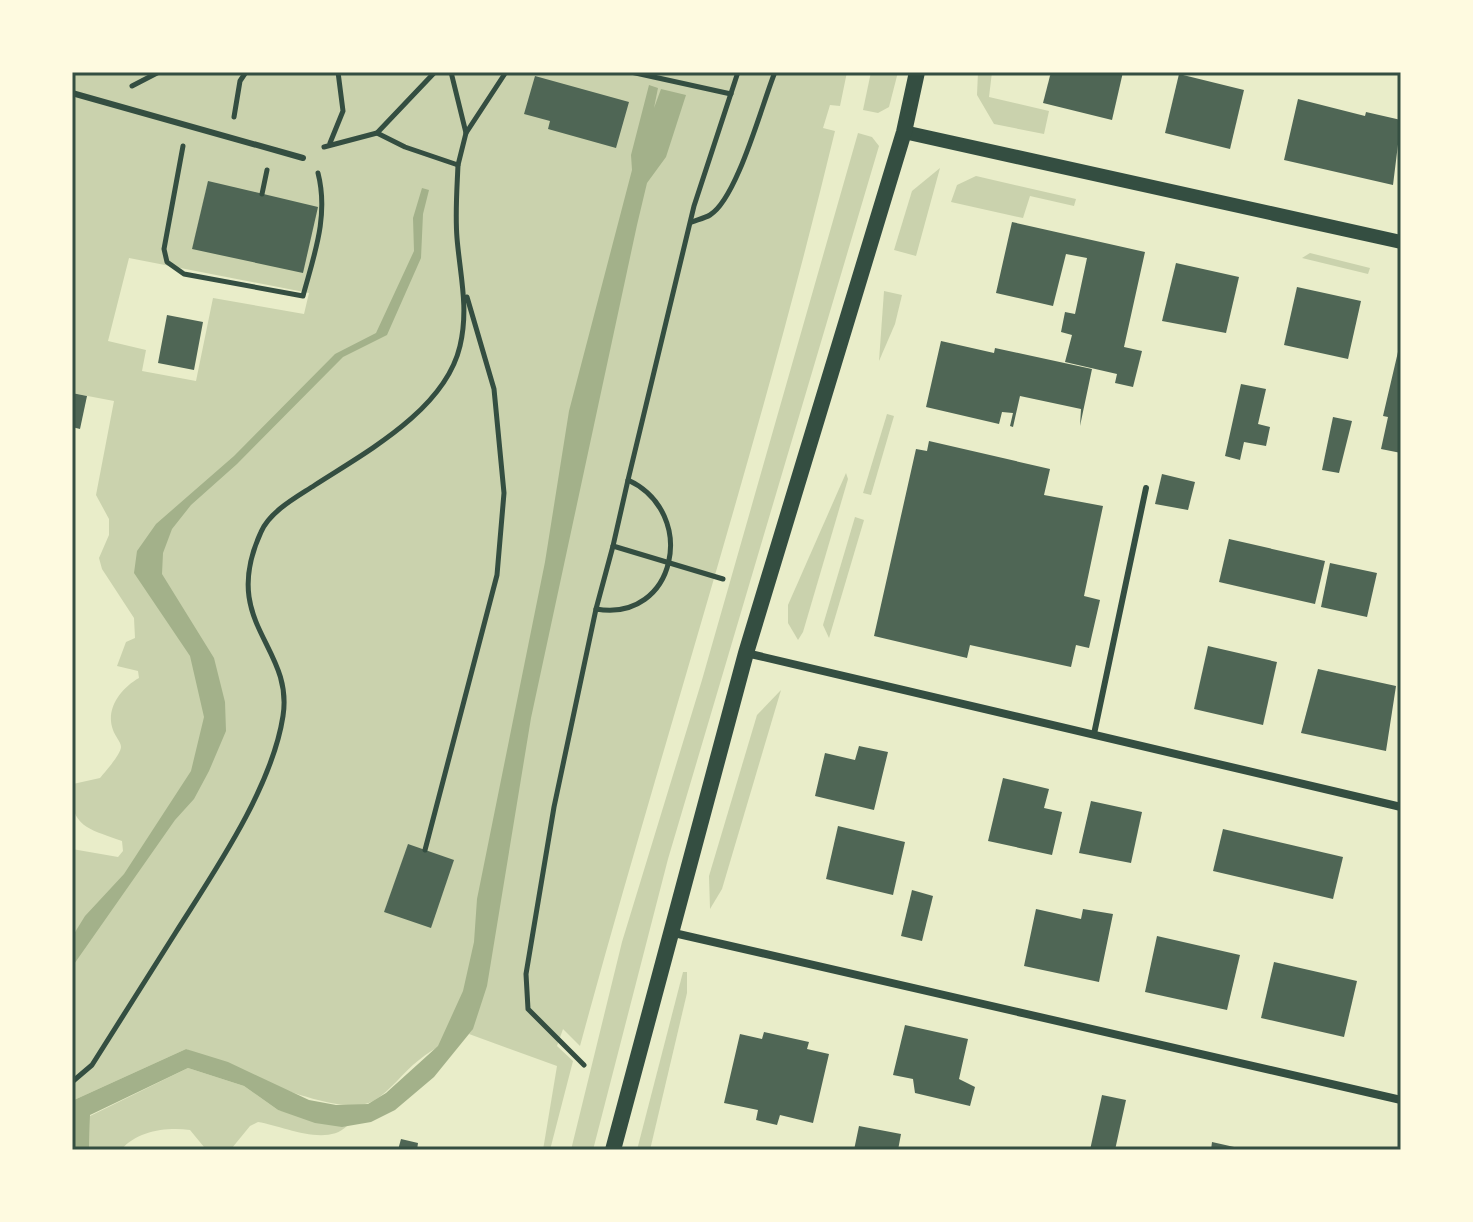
<svg xmlns="http://www.w3.org/2000/svg" width="1473" height="1222" font-family="'Noto Serif',serif">
<rect width="100%" height="100%" fill="#e9edc9"/>
<g fill="#cad2ad" fill-rule="evenodd">
<path d="M72,72H847L840,106L830,105L823,128L835,131C761,439 663,740 580,1046L563,1029L557,1046L573,1061L550,1150H543L557,1066L469,1034L472,1030C453,1039 435,1047 419,1060C402,1073 391,1091 373,1101C337,1121 224,1064 186,1049L74,1100L72,849L118,857L123,851L122,841C91,829 67,828 73,784L100,778C105,772 121,754 121,747C121,742 115,736 113,730C105,709 121,688 139,678L138,671L117,666L126,642L135,638L134,618L102,569L99,558L109,535V519L96,495L114,401L72,393ZM129,258L309,293L304,314L213,298L196,381L142,371L146,350L108,341Z"/>
<path d="M871,72H898L889,107L878,113L863,110Z"/>
<path d="M978,72H992L989,97L1049,111L1044,134L994,124L977,95Z"/>
<path d="M858,133L872,137L879,146L668,859L593,1150H571L622,942L702,680Z"/>
<path d="M940,168L916,256L894,250L912,191Z"/>
<path d="M976,176L1076,199L1074,206L1030,196L1023,218L951,202L957,185Z"/>
<path d="M1310,253L1370,268L1368,274L1302,258Z"/>
<path d="M884,291L902,295L895,324L879,361Z"/>
<path d="M887,414L894,416L871,495L863,493Z"/>
<path d="M846,473L848,479L803,632L798,640L788,623V605Z"/>
<path d="M855,517L864,520L829,638L823,625Z"/>
<path d="M781,690L722,889L710,909L709,876L757,715Z"/>
<path d="M683,972H687V993L650,1150H637Z"/>
<path d="M188,1068L244,1086L278,1110L347,1126C326,1147 283,1126 258,1122L250,1126L232,1148L204,1147L190,1130C166,1127 137,1131 121,1150H89L90,1116Z"/>
</g>
<g fill="#a3b18a">
<path d="M649,85L658,88L654,108L661,89L686,95L666,157L647,183L637,225L531,718L487,986L473,1029L434,1077L395,1110L371,1122L342,1127L315,1123L278,1110L244,1086L188,1068L90,1115L89,1150H72V1096L74,1100L186,1049L228,1062L309,1100L336,1105L368,1104L386,1093L438,1046L463,991L474,942L477,899L545,562L569,411L632,170L631,155Z"/>
<path d="M422,188L429,190L423,214L421,258L387,335L343,357L237,464L191,505L172,529L163,553L162,574L214,658L225,702L226,731L209,771L194,799L175,820L72,967V937L85,916L124,874L191,771L204,717L190,656L134,573L137,551L156,524L234,456L335,354L376,333L414,251L413,218Z"/>
</g>
<g fill="#4f6655">
<path d="M1051,72H1123L1112,120L1043,103Z"/>
<path d="M1179,74L1244,90L1230,149L1165,133Z"/>
<path d="M535,76L629,102L616,148L548,129L550,121L524,114Z"/>
<path d="M1298,99L1365,116L1366,112L1401,120L1393,185L1284,160Z"/>
<path d="M208,181L318,207L303,273L192,249Z"/>
<path d="M1012,222L1145,252L1124,347L1142,351L1133,387L1115,383L1117,374L1065,362L1072,335L1061,332L1065,312L1075,314L1087,258L1066,254L1053,306L996,293Z"/>
<path d="M1176,263L1239,277L1226,333L1162,321Z"/>
<path d="M1297,287L1361,301L1348,359L1284,345Z"/>
<path d="M167,315L203,322L194,370L158,363Z"/>
<path d="M1401,339V453L1381,449L1388,417L1383,416Z"/>
<path d="M941,341L994,353L995,348L1092,369L1080,426L1081,409L1020,396L1013,427L1010,426L1013,413L1002,412L999,424L926,407Z"/>
<path d="M1241,384L1266,389L1258,424L1270,427L1266,446L1244,442L1240,460L1225,456Z"/>
<path d="M72,393L87,396L80,429L72,427Z"/>
<path d="M1333,417L1352,421L1339,473L1322,470Z"/>
<path d="M929,441L1050,469L1044,495L1103,506L1084,596L1100,600L1089,648L1076,645L1071,667L970,645L967,658L874,636L916,449L927,451Z"/>
<path d="M1162,474L1195,482L1188,510L1155,504Z"/>
<path d="M1229,539L1325,561L1315,604L1219,582Z"/>
<path d="M1330,563L1377,573L1367,617L1321,607Z"/>
<path d="M1208,646L1277,662L1263,725L1194,709Z"/>
<path d="M1318,669L1396,686L1386,751L1301,733Z"/>
<path d="M859,746L888,752L874,810L815,796L825,753L855,760Z"/>
<path d="M1003,778L1049,789L1044,808L1062,812L1052,855L988,841Z"/>
<path d="M1091,801L1142,812L1131,863L1079,853Z"/>
<path d="M838,826L905,842L893,895L826,879Z"/>
<path d="M1223,829L1343,857L1333,899L1213,871Z"/>
<path d="M408,844L454,860L431,928L384,912Z"/>
<path d="M912,890L933,896L922,941L901,936Z"/>
<path d="M1036,909L1081,919L1083,909L1113,914L1099,982L1024,966Z"/>
<path d="M1157,936L1240,955L1227,1010L1145,992Z"/>
<path d="M1274,962L1357,981L1344,1037L1261,1018Z"/>
<path d="M905,1025L968,1039L959,1079L975,1087L970,1106L915,1093L913,1079L893,1075Z"/>
<path d="M764,1032L809,1042L807,1049L829,1054L813,1123L780,1115L777,1125L756,1120L758,1110L724,1103L740,1034L762,1039Z"/>
<path d="M1102,1095L1126,1100L1115,1150H1090Z"/>
<path d="M859,1126L901,1134L898,1150H854Z"/>
<path d="M401,1139L418,1143L417,1150H398Z"/>
<path d="M1212,1142L1243,1149V1150H1211Z"/>
</g>
<g fill="none" stroke-linecap="round" stroke-linejoin="round">
<g stroke="#344e41" stroke-width="5">
<path d="M631,72L731,94"/>
<path d="M132,86L159,72"/>
<path d="M234,117L240,81L246,72"/>
<path d="M377,133L405,147L458,165L466,133L451,72"/>
<path d="M466,133L506,72"/>
<path d="M330,143L343,111L338,72"/>
<path d="M183,146L164,249L167,262L184,274L303,296C314,255 329,216 318,173"/>
<path d="M324,147L377,133L435,72"/>
<path d="M262,194L267,170"/>
<path d="M692,222C697,220 705,218 710,215C737,199 762,104 775,72"/>
<path d="M628,480L613,546L723,579"/>
<path d="M596,609L613,546"/>
<path d="M425,850L497,575L504,493L494,389L467,297"/>
<path d="M584,1065L528,1009L526,974L554,807L596,609C676,623 699,513 628,480L694,206L738,72"/>
<path d="M72,1082L92,1065C120,1021 148,976 176,932C214,872 272,788 283,716C294,646 219,623 261,532C270,511 297,497 315,485C366,452 445,410 460,346C469,308 460,275 457,238C455,213 457,189 458,165"/>
</g>
<g stroke="#344e41" stroke-width="6">
<path d="M72,93L303,158"/>
<path d="M1094,734L1146,488"/>
</g>
<g stroke="#344e41" stroke-width="8">
<path d="M746,653L1401,807"/>
<path d="M674,933L1401,1100"/>
</g>
<path stroke="#344e41" stroke-width="14" d="M904,132L1401,242"/>
<path stroke="#344e41" stroke-width="16" d="M613,1150L746,653L904,132L917,72"/>
</g>
<rect width="1473" height="1222" fill="none" stroke="#fefae0" stroke-width="148"/>
<rect x="74" y="74" width="1325" height="1074" fill="none" stroke="#344e41" stroke-width="3"/>
</svg>
